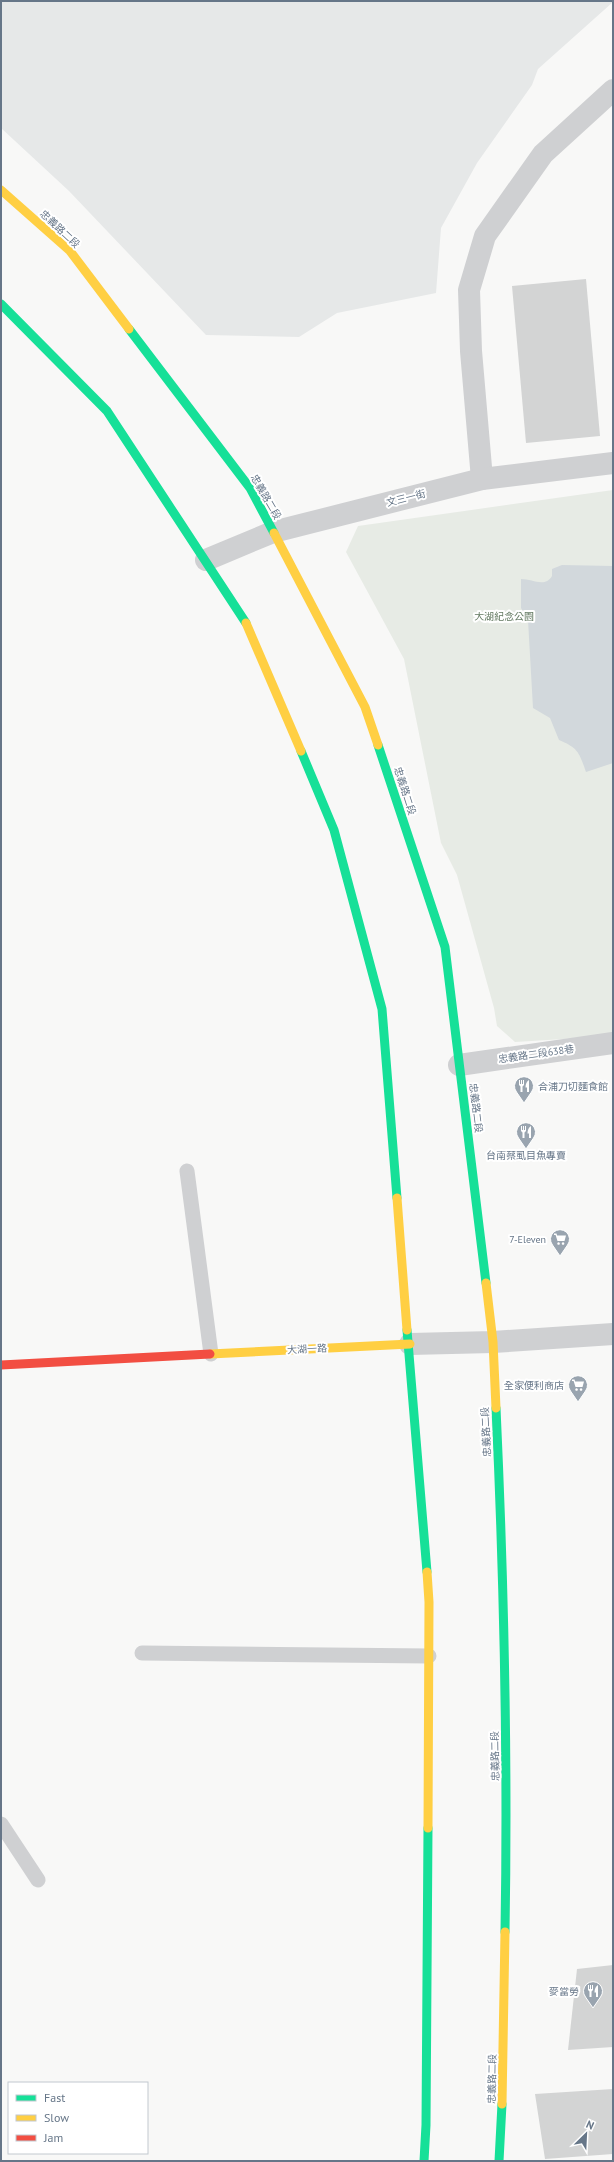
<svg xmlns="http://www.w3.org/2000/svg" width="614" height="2162" font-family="'PT Sans','Noto Sans TC',sans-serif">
<rect width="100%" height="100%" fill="#f8f8f7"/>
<path fill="#e6e8e8" d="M1,1H613V2L538,69L532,85L477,163L441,228L436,293L337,313L299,337L206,335L69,191L1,128Z"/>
<path fill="#e7ebe5" d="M613,490V1036L515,1042L497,1026L494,1008L457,875L441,843L404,659L346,552L358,526Z"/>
<path fill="#d2d8dc" d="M562,565L613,566V763L586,772C579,752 578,748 559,740L550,718L533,708L528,620L521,608V579C533,579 545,588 552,576V569Z"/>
<g fill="#d3d4d4">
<path d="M586,279L600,436L526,443L512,286Z"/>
<path d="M613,1965V2047L568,2050L577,1969Z"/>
<path d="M613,2089V2154L545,2159L535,2094Z"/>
</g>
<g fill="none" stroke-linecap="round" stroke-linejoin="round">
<g stroke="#cfd0d2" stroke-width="15">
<path d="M187,1171L211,1354"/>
<path d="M142,1653L429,1656"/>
<path d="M1,1824L38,1880"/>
</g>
<g stroke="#cfd0d2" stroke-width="22">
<path d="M482,479L471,351L469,290L485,236L543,154L613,90"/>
<path d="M206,560L273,532L482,479L613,463"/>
<path d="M459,1065L613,1043"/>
<path d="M410,1344L493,1342L613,1334"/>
</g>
<g stroke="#16e098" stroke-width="9">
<path d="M1,304L107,411L246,623"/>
<path d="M129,329L250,488L274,533"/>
<path d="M378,745L445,947L486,1283"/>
<path d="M301,751L334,830L382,1009L397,1198"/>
<path d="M407,1330L427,1572"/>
<path d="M496,1408C504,1582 508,1757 505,1932"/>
<path d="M424,2161L426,2125L428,1828"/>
<path d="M499,2161L502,2104"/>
</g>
<g stroke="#ffcf43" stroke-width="9">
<path d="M1,190L70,251L129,329"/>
<path d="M274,533L365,707L378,745"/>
<path d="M246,623L301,751"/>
<path d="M397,1198L407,1330"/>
<path d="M486,1283L493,1342L496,1408"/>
<path d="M210,1354L410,1344"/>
<path d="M427,1572L429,1602L428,1828"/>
<path d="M502,2104L505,1932"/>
</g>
<path stroke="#f24e42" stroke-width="9" d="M1,1365L210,1354"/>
</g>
<defs>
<symbol id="restaurant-pin" viewBox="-11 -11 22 30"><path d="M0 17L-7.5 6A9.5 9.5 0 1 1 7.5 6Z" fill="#99a4af" stroke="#fff"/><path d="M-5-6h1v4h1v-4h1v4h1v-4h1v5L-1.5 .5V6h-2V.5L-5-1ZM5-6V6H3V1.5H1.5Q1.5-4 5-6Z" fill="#fff"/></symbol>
<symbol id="supermarket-pin" viewBox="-11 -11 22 30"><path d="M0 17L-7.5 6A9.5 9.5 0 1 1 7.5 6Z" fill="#99a4af" stroke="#fff"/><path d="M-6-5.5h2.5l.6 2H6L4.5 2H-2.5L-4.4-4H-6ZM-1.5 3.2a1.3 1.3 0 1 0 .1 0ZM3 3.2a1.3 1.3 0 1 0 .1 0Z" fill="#fff"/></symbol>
</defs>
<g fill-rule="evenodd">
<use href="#restaurant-pin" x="513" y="1075" width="22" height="30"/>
<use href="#restaurant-pin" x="515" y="1121" width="22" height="30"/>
<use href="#supermarket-pin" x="549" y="1228" width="22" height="30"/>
<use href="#supermarket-pin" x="567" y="1374" width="22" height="30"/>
<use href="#restaurant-pin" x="582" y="1980" width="22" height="30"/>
</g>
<g text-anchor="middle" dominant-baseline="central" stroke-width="4" stroke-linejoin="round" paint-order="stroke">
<g font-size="10" fill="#667688" stroke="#fff">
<text transform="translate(60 229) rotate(43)">忠義路二段</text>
<text transform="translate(266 497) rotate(60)">忠義路二段</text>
<text transform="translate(406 498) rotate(-14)">文三一街</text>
<text transform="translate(405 791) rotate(72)">忠義路二段</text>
<text transform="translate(536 1054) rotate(-8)">忠義路二段638巷</text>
<text transform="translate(476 1108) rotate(83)">忠義路二段</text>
<text transform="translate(307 1349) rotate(-3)">大湖一路</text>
<text transform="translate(486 1432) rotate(-93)">忠義路二段</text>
<text transform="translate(495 1756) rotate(-91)">忠義路二段</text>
<text transform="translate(492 2079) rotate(-89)">忠義路二段</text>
</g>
<g font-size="10" fill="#647a62" stroke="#fff">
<text x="504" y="616">大湖紀念公園</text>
</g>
<g font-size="10" fill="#667688" stroke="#fff" text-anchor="end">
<text x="538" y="1086" text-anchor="start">合浦刀切麵食館</text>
<text x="526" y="1155" text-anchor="middle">台南蔡虱目魚專賣</text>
<text x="546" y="1239">7-Eleven</text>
<text x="564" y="1385">全家便利商店</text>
<text x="579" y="1991">麥當勞</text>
</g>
</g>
<rect width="614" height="2162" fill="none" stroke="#667688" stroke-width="4"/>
<rect x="8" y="2082" width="140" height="72" fill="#ffffff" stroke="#c2c8cf"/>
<rect x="16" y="2095" width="20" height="6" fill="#16e098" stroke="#c2c8cf"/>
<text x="44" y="2102" font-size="12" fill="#667688">Fast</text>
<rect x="16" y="2115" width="20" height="6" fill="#ffcf43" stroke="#c2c8cf"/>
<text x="44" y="2122" font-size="12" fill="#667688">Slow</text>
<rect x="16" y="2135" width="20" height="6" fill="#f24e42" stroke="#c2c8cf"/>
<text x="44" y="2142" font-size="12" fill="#667688">Jam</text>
<g transform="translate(586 2134) rotate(24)" stroke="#ffffff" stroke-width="3" paint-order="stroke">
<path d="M0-3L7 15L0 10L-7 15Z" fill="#667688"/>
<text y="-6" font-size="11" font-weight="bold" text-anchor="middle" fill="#667688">N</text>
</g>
</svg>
